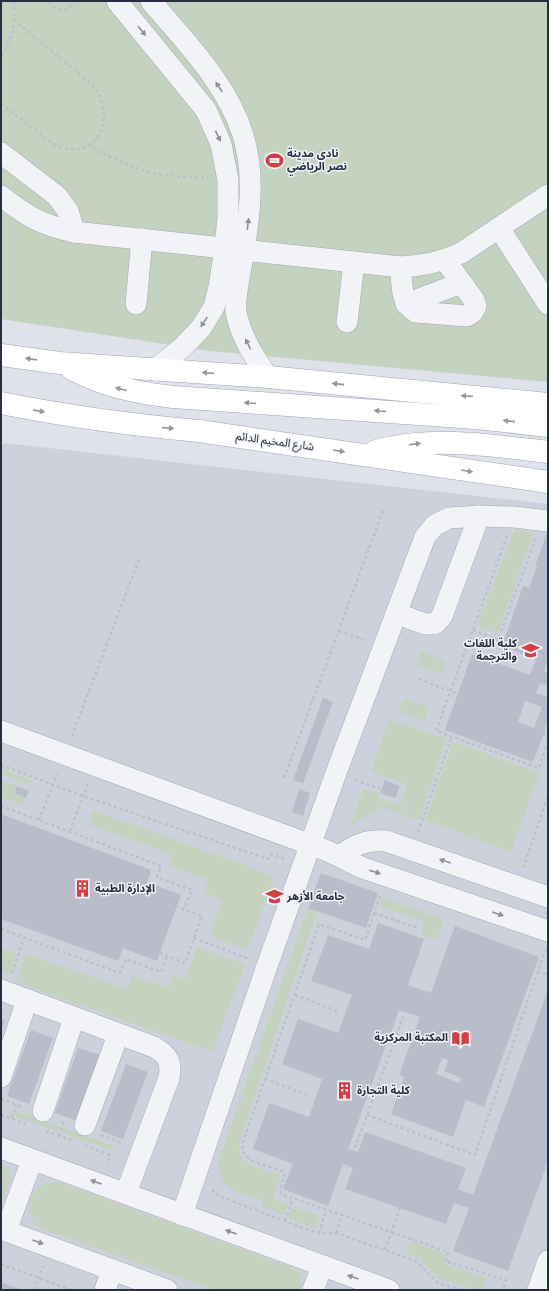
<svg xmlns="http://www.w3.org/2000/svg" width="549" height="1291" font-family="Overpass,'Noto Sans Arabic',sans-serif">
<rect width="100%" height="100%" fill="#dfe2e9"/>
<path fill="#cdd1db" d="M4,443L548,504V1290H1V446Z"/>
<g fill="#c3d3c0">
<path d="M1,1H548V382L210,351L1,319Z"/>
<path d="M515,529L534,533L498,633L477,626Z"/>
<path d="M423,651L445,660L446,663L442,673H439L418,665L416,663L420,653Z"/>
<path d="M405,699L428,706V710L425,719L422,720L400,712L399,711L403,700Z"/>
<path d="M389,719L447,739L419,820L378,806L375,812L351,825L364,788L378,793L377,798L400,805L407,784L371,772Z"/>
<path d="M453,742L540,773L511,852L425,820Z"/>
<path d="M1,769L33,781L31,786L1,774Z"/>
<path d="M1,780L17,786L15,793L26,798L23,805L1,797Z"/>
<path d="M93,810L274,876L248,950L209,936L223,900L204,893L208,880L169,866L173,855L88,824Z"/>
<path d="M382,898L444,919L437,940L421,935L424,922L379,906Z"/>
<path d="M308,908L317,912L239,1145C237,1167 264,1170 281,1175L273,1199L288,1204L284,1215L261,1207L263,1200C241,1193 215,1190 219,1160Z"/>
<path d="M197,947L245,964L213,1052L15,982L26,954L126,989L132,975L168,988L173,975L185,979Z"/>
<path d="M1,948L16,954L9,973L1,970Z"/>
<path d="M16,1111L61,1127L59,1132L14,1116Z"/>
<path d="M64,1128L114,1146L113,1151L62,1133Z"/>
<path d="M1,1164C8,1167 11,1171 11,1178L1,1206Z"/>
<path d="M56,1181L290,1267C300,1272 303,1278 301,1289L214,1290L44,1230C25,1221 25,1198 41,1186C45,1183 51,1182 56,1181Z"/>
<path d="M293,1207L320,1216L316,1229L288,1219Z"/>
<path d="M411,1241L445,1254L443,1263L487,1278L483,1290H476L437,1278L418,1257L406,1253Z"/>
</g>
<g fill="#b9bdc9" fill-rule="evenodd">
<path d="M547,533L548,534V664L547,663L544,671L548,673V685L540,683L536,693L548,697V721L533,762L445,730L472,654L530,675L536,659L502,646L523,586L529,588L537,567L535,566ZM525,701L542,707L534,728L518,722Z"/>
<path d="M323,698L333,702L303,783L293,780Z"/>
<path d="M385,780L400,786L395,798L380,793Z"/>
<path d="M17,786L29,791L26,798L15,793Z"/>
<path d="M299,789L310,793L303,816L292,812Z"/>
<path d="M1,814L151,870L147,882L181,895L157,961L123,948L118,961L1,919Z"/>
<path d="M321,873L378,893L366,928L308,908Z"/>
<path d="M378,923L424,939L408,985L431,993L455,926L539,957L484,1107L466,1100L453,1137L391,1114L404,1077L399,1075L420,1017L399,1010L348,1149L358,1152L365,1132L466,1168L458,1189L473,1195L548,990V1161L508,1271L453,1251L469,1208L454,1203L446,1224L345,1189L353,1168L343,1164L328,1206L283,1189L293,1164L253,1149L269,1103L309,1117L322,1079L282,1064L298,1019L338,1033L352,995L311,981L328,935L369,949ZM442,1058L448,1060L444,1071L461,1078L459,1083L436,1074Z"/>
<path d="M1,1019L5,1020L1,1031Z"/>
<path d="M31,1030L53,1038L29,1104L7,1096Z"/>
<path d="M78,1048L100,1055L77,1121L55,1113Z"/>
<path d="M126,1064L148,1072L123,1139L101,1131Z"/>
<path d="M1,1282L22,1290H1Z"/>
</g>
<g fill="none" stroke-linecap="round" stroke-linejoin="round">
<defs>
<g id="minor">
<path d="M117,1L206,110L221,144L228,180V217L225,248L219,287L214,307L201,328L183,347L154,370"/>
<path d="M151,1C185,42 227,83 243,135C255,174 250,216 243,255C241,271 234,297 236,312C241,337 254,357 268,377"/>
<path d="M1,153L57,196L68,211L74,232"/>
<path d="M1,196C27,216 41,225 74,232L401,267C422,266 441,262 461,253L548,195"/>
<path d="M499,228L548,304"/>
<path d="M401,267C402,284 400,303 416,312L467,316L473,312L476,306L474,300L445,260"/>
<path d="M136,304L142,239"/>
<path d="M406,304L461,283"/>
<path d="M347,322L354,262"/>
<path d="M396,613C405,616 423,625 432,624C436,624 439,620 442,616L479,516"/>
<path d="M1,731L325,850C340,856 354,865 369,870L548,931"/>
<path d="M340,856C355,844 367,840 386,841L548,897"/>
<path d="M1,990L154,1047C168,1055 172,1062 169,1078L126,1193"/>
<path d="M1,1077L27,1000"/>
<path d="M43,1111L74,1018"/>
<path d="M85,1125L118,1035"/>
<path d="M1,1148L389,1290"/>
<path d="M182,1215L267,966L336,773L425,537L435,525L449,518L479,516L514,517L548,521"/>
<path d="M1,1229L167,1290"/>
<path d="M6,1231L32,1160"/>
<path d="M105,1290L112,1270"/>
<path d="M313,1290L322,1266"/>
<path d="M538,1290L548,1261"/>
</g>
<g id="major">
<path d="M1,355L60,363L268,377L548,404"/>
<path d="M72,369C104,386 137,393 173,397L476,418L548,426"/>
<path d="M1,403C66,416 132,425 199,431L548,482"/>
<path d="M376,451C433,436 490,445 548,452"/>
</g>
</defs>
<use href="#minor" stroke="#a4a8b3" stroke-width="22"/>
<use href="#major" stroke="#9ea5b5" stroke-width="23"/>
<g stroke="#bdc0c8" stroke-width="2.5" stroke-dasharray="3 3" stroke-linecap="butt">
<path d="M50,1C55,14 69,12 75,1"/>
<path d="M1,55C13,38 17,21 13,1"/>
<path d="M1,104L51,142C91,168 124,119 90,83L15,21"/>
<path d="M87,145C111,158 138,171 165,175C179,177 193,177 208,178"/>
<path d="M507,536L436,731L539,768L548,742"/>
<path d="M473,630L498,640L535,540"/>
<path d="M339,631L364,640"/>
<path d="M419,679L458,694"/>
<path d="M547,723L548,724"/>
<path d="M543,734L548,735"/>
<path d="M72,736L140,557"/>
<path d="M1,765L83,796L268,859L271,854L284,859"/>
<path d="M284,778L384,508"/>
<path d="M355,780L382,789"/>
<path d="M1,806L161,866L157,877L192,890L184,909"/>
<path d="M39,820L57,774"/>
<path d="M70,831L88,783"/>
<path d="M418,832L452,736"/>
<path d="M523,868L548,796"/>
<path d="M380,896L365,940L319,924L243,1142C237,1163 271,1165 284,1172C286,1179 278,1186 281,1194L448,1252L445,1261L506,1280L503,1290"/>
<path d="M374,913L418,928"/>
<path d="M1,929L120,973L126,959L161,972L167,956"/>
<path d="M194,938L249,959"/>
<path d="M160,953L185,963L202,916L177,907"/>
<path d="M538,971L548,975"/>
<path d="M12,973L24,938"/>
<path d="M295,995L340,1012"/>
<path d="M265,1079L310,1096"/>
<path d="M1,1099L23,1107"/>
<path d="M1,1115L26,1124"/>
<path d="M367,1115L475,1155L545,950"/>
<path d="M12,1118L16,1105"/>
<path d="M46,1131L71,1140"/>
<path d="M101,1135L123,1143"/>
<path d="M59,1136L64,1122"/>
<path d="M85,1145L110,1155L107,1165"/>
<path d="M355,1148L403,1017"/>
<path d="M212,1190L219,1196L311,1231L319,1233H336L416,1261L438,1283L462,1290"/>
<path d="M285,1221L293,1198"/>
<path d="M319,1233L326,1210"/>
<path d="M336,1233L342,1215"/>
<path d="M385,1250L400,1208"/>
<path d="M1,1264L71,1290"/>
<path d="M34,1290L43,1266"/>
</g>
<use href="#minor" stroke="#f2f3f7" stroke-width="21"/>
<use href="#major" stroke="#fff" stroke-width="22"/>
</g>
<defs><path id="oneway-solid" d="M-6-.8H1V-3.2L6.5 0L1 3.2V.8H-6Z"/></defs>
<g fill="#8d909c">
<use href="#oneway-solid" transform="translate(142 31) rotate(51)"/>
<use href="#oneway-solid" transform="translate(219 87) rotate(-124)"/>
<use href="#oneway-solid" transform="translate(218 136) rotate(65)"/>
<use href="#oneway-solid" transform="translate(248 224) rotate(-82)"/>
<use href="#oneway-solid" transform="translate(204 322) rotate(123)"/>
<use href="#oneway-solid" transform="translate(248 344) rotate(-116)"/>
<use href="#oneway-solid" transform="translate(445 861) rotate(-161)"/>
<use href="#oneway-solid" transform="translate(375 872) rotate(18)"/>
<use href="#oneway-solid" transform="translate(498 914) rotate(19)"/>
<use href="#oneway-solid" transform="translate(96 1182) rotate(-160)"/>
<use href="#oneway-solid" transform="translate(231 1232) rotate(-160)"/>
<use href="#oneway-solid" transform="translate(38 1242) rotate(20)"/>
<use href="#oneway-solid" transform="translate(353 1277) rotate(-161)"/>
</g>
<g fill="#9496a0">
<use href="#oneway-solid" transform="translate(31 359) rotate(-172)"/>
<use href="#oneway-solid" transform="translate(208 373) rotate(-176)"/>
<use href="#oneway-solid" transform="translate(338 384) rotate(-174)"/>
<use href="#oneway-solid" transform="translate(121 389) rotate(-166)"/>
<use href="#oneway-solid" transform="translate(467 396) rotate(-175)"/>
<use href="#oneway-solid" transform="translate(250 403) rotate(-176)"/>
<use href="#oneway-solid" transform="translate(39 411) rotate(11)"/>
<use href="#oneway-solid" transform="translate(380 411) rotate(-176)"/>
<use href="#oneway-solid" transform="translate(509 421) rotate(-174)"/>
<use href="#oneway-solid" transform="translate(168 428) rotate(5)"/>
<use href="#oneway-solid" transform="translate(415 444) rotate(-7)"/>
<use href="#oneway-solid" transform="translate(339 451) rotate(9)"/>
<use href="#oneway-solid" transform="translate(467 471) rotate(9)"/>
</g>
<defs>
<symbol id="stadium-bare" viewBox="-9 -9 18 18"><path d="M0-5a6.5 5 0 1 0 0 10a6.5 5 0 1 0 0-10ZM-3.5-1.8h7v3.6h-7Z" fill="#d24045" stroke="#eff1f6" stroke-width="2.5" paint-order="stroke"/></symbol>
<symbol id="university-bare" viewBox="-9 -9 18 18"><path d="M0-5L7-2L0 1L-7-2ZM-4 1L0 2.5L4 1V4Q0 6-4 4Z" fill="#d24045" stroke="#eff1f6" stroke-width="2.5" paint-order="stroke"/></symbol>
<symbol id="building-bare" viewBox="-9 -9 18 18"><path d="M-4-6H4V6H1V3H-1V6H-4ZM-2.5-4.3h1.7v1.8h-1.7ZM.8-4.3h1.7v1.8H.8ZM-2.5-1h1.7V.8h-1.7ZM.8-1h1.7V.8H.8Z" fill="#d24045" stroke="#eff1f6" stroke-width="2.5" paint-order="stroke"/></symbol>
<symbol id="library-bare" viewBox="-9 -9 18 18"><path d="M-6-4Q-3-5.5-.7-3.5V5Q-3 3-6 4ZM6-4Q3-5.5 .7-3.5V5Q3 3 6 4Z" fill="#d24045" stroke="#eff1f6" stroke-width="2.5" paint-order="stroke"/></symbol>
</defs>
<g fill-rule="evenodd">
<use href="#stadium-bare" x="262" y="148" width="25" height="25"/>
<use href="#university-bare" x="518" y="638" width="25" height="25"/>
<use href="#building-bare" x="70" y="876" width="25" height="25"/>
<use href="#university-bare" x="262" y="884" width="25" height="25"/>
<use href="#library-bare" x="448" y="1026" width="25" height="25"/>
<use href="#building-bare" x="332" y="1078" width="25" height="25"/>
</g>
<g text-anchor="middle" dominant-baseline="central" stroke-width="3" stroke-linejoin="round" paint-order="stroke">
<g font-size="11" font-weight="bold" fill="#282e41" stroke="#eff1f6" text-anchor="start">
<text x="287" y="154">نادي مدينة<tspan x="287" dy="13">نصر الرياضي</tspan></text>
<text x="517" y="644" text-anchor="end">كلية اللغات<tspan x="517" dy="13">والترجمة</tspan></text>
<text x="95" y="889">الإدارة الطبية</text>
<text x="287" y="897">جامعة الأزهر</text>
<text x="448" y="1038" text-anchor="end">المكتبة المركزية</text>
<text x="357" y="1091">كلية التجارة</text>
</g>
<g font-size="11" fill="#282e41" stroke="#eff1f6">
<text transform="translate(275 442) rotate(8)">شارع المخيم الدائم</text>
</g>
</g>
<rect width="549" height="1291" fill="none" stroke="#282e41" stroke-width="4"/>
</svg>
